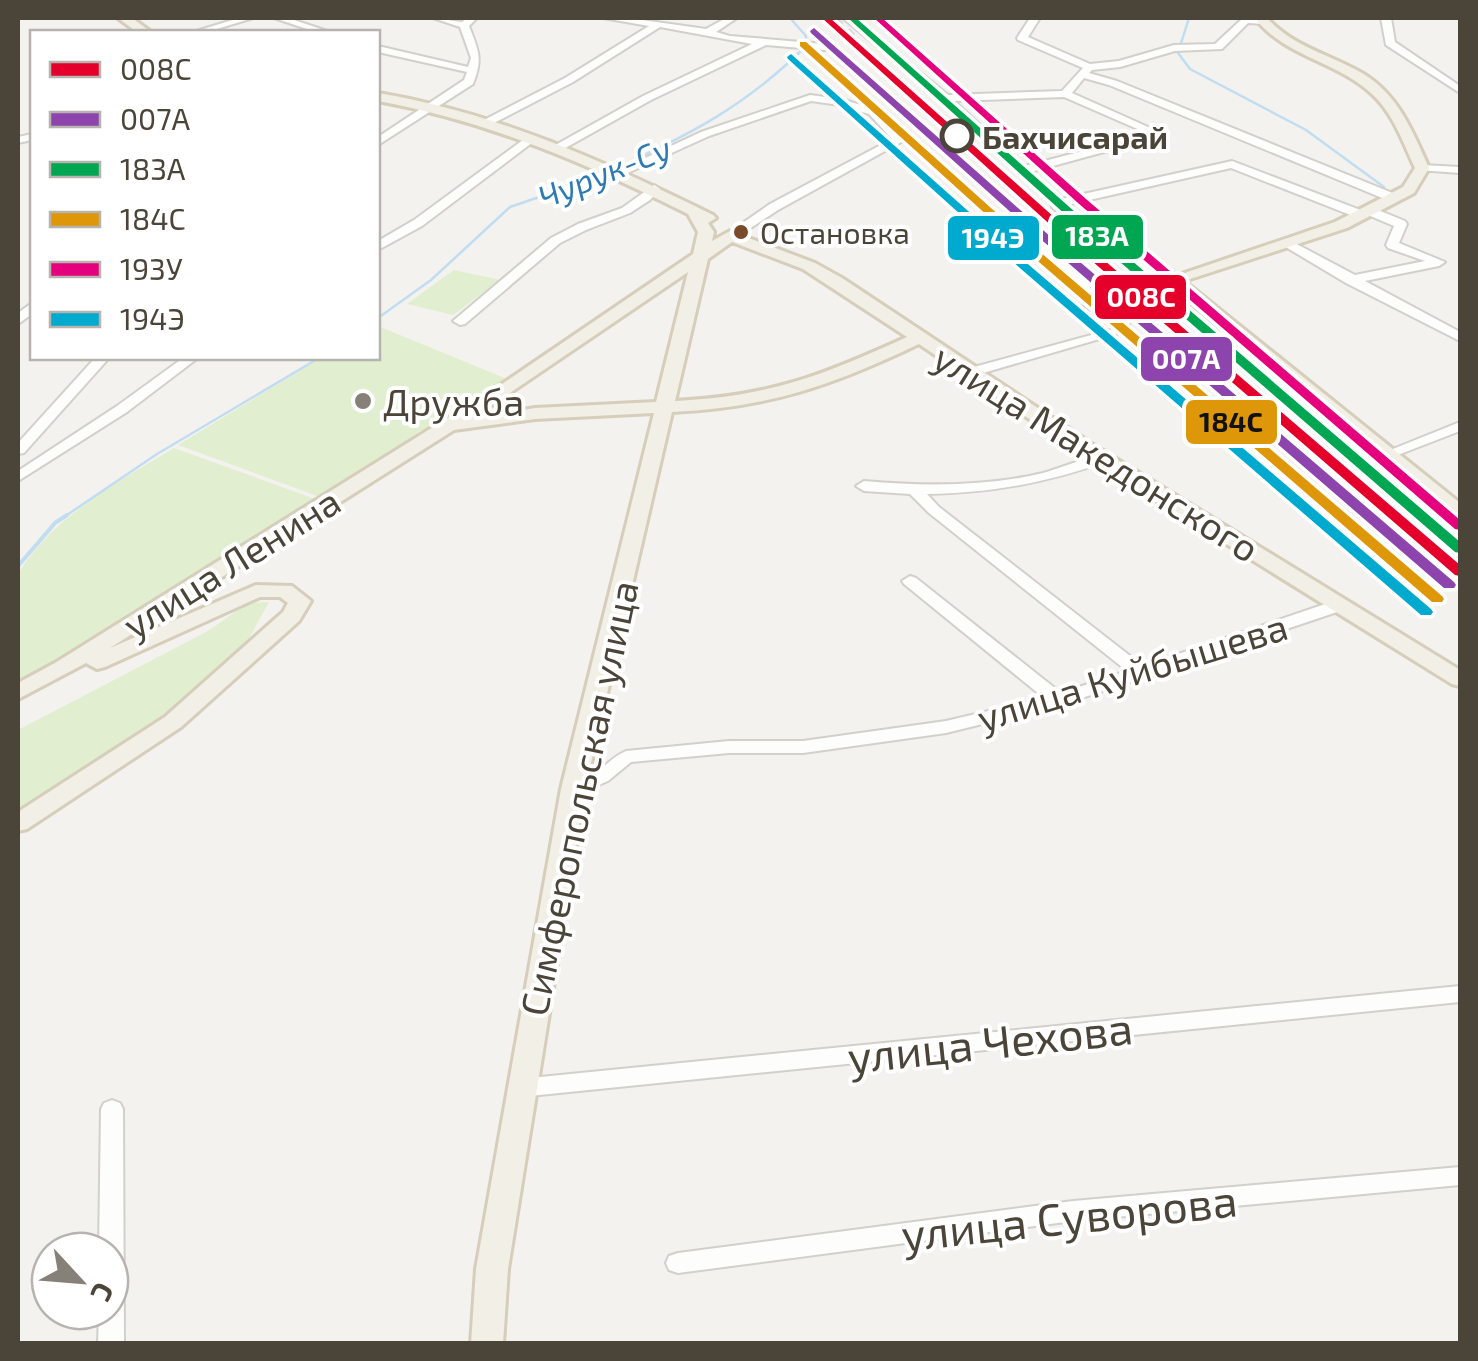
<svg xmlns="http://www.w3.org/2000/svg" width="1478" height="1361" font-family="'Exo 2',sans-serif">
<rect width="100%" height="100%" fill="#f4f2ee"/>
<g fill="#e1eecf">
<path d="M454,270L500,280L453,315L407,304Z"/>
<path d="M378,326L507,379L443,422L418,432V439L328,500L178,445L321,358H378Z"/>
<path d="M174,448L318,500L18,686V574C52,517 118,482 174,448Z"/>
<path d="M269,602L241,653L162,724L18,816V730L208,631L248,603Z"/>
</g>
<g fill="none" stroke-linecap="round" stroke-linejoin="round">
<g stroke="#c0ddf1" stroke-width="2.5">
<path d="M1189,18L1178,53L1190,69L1306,130L1384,187"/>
<path d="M614,169C690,135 747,105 806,46V36L790,18"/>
<path d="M378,318L431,280L510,207L606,174"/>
<path d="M64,517L157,454L319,358"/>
</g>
<path stroke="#c0ddf1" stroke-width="4" d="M18,566L55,523L67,515"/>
<defs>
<g id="minor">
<path d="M239,18H253L207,32H193Z"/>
<path d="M274,18H288L330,32H316Z"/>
<path d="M433,18L462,22L467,18H477L469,26C479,52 483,59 473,84L378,145V137L464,80L467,72L378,52V46L468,67L471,58L460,27Z"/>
<path d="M603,18H628L706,29L726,18H737L716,32L730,36L825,44L830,47L825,50L766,45L651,100L560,151H552V147L643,96L752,44L660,27L573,82L490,125H482V121L565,78L649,26Z"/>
<path d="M843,18H853L948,95L1062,91L1083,68L1018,40L1017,38L1030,18H1040L1028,37L1090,64L1119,61L1174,45L1215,44L1243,18L1266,19L1268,21L1263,24L1248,23L1222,49L1175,51L1120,67L1092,70L1089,73L1117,81L1395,194V200H1387L1109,85L1084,78L1072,93L1166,135L1031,172L1061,199L1232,161L1363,211L1365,208H1373L1405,221L1407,224L1399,243L1445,262L1439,266L1365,281L1460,332V341L1346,283L1279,243L1289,240L1355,275L1425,261L1388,248L1386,245L1394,226L1368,215L1366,218H1358L1231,168L1067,205L1113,247L1177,277V283H1167L1105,253L1052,207L1051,203L941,100ZM1064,97L1149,134L1025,166L954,101Z"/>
<path d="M1381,18H1391L1395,42L1460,86V93L1386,45Z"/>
<path d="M810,95L841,99L877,110L905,140L778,210L734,239L724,236L770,204L892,139L869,114L840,105L811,101L709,136L621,176L611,174L701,132Z"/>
<path d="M32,134V140L18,143V137Z"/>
<path d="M527,137L537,139L422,226L378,250V241L414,220Z"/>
<path d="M1422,165L1460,167V173L1418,170V166Z"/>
<path d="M654,185L660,189L650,200L630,213L586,230L560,243L465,324L460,325L453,321L551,238L578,224L622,208Z"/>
<path d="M1011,221H1019L1076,265L1087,279L1095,300L1129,322L1130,330L973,376H963V370L1117,328L1084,305L1080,290L1067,271L1011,227Z"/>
<path d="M32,303V314L18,324V313Z"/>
<path d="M95,358H109L24,453L18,454V443Z"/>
<path d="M183,358H198L127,412L18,481V471L117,406Z"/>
<path d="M1460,422V431L1390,458H1380L1378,455Z"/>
<path d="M1102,454L1107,455V461C1048,483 990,493 927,494L939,507L1143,666L1334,601H1346L1348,605L1346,609L1064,704L946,733L803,753H729L631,762L608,781L580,793H566L564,789C573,781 585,779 596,772C607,765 614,756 626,751L729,741H803L946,721L1044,698L904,584L902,581L910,576L916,578L1061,693L1127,671L929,513L910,494L864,491L856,486L864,481C924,486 984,487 1043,473C1063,467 1082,459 1102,454Z"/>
<path d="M1460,986V1002L520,1097L512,1094L509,1088L512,1082L520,1079Z"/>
<path d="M112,1100L120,1103L123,1109L124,1344H98L99,1311H110V1251H99L101,1109L104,1103Z"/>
<path d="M1460,1167V1185L1073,1221L678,1273L669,1270L666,1263L669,1256L678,1253L1073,1201Z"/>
</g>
<g id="major">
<path d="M118,18H132L151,32H137Z"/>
<path d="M1255,18H1267C1293,47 1329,54 1362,73C1398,94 1413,132 1429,168L1414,193L1347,228L1184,281L1460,503V518L1453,516L1378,459L1164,280L1335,222L1403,187L1415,168C1403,142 1393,113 1372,94C1337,61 1285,57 1255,18Z"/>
<path d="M378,93C498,113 605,162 713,215L716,218L708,223L714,232L712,241L730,231L815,263L842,278L1092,444L1460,670V686L1452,684L1078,452L919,344C831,386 770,407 672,412L585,789L508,1269L503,1344H471L476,1269L561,789L654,413L535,419L454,430L110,648L256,585L292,586L311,601L299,621L181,727L27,829L18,831V812L165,717L283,612L288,603L280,597H260L105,667L97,669L86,663L18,699V683L55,663L499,386L693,254L698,232L688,214C588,164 488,121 378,101ZM732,242L803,269L907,337C821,376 771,396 675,401L708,259ZM688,272L656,402L535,408L473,418Z"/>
</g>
</defs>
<use href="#minor" stroke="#d2d0cb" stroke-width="4"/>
<use href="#major" stroke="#d6cebb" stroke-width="6"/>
<use href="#minor" fill="#fdfdfc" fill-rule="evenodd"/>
<use href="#major" fill="#f2efe6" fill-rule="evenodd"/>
<path stroke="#dbdbda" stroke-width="2.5" stroke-dasharray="8 8" stroke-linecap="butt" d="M837,18L855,35"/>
<defs>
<path id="rail-1" d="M822,18H830L1063,225L1460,565V576L1455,575L1055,229Z"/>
<path id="rail-2" d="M814,28L1052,238L1454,582L1456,585L1454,588H1444L1044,242L811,33L810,31Z"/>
<path id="rail-3" d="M848,18H856L1075,212L1460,542V553L1455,552L1067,216Z"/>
<path id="rail-4" d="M800,42H806L1040,252L1442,596L1444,599L1442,602H1432L1032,256L800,46Z"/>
<path id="rail-5" d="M874,18H882L1086,199L1460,520V530L1455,529L1078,203Z"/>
<path id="rail-6" d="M791,54L1029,265L1431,609L1433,612L1431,615H1421L1021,269L788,59L787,57Z"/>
</defs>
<use href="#rail-1" stroke="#fff" stroke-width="7"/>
<use href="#rail-2" stroke="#fff" stroke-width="7"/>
<use href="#rail-3" stroke="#fff" stroke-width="7"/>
<use href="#rail-4" stroke="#fff" stroke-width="7"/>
<use href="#rail-5" stroke="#fff" stroke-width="7"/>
<use href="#rail-6" stroke="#fff" stroke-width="7"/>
<use href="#rail-1" fill="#e4002b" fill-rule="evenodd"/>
<use href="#rail-2" fill="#8e44ad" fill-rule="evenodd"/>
<use href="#rail-3" fill="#00a651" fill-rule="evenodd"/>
<use href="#rail-4" fill="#dd9709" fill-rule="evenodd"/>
<use href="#rail-5" fill="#e5007d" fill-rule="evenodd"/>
<use href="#rail-6" fill="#00a9ce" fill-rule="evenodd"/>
</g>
<circle fill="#fff" stroke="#4b4439" stroke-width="5" cx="957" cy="136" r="15"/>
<circle fill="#7a4b2a" stroke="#fff" stroke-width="4" cx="741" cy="232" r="9"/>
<circle fill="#868178" stroke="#fff" stroke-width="4" cx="363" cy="401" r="10"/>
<g text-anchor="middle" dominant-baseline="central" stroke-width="8" stroke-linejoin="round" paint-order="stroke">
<g font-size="30" fill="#4b4439" stroke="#fff" text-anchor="start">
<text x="760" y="232">Остановка</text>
</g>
<g font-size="32" font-weight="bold" fill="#4b4439" stroke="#fff" text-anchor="start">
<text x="982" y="136">Бахчисарай</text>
</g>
<g font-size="32" font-style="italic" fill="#2e7ab2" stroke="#fff">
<text transform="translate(604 171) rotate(-22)">Чурук-Су</text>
</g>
<g font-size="38" fill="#4b4439" stroke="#fff" text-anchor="start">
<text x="383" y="401">Дружба</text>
</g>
<g font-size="38" fill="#4b4439" stroke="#fff">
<text transform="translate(1097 452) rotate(32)">улица Македонского</text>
<text transform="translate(231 562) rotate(-32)">улица Ленина</text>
<text transform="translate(1132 671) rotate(-17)">улица Куйбышева</text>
<text transform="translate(578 798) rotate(-78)">Симферопольская улица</text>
</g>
<g font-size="45" fill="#4b4439" stroke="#fff">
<text transform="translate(990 1041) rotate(-6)">улица Чехова</text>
<text transform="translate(1069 1216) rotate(-6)">улица Суворова</text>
</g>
</g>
<g stroke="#fff" stroke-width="4">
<rect x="1050" y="213" width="95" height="48" rx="10" fill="#00a651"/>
<rect x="946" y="214" width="95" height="48" rx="10" fill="#00a9ce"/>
<rect x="1093" y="273" width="95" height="48" rx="10" fill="#e4002b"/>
<rect x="1139" y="335" width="95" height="48" rx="10" fill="#8e44ad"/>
<rect x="1184" y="398" width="95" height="48" rx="10" fill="#dd9709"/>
</g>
<g font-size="28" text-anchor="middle" font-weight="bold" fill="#fff">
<text x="1097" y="246">183А</text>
<text x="993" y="248">194Э</text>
<text x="1141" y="307">008С</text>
<text x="1186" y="369">007А</text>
</g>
<g font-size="28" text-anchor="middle" font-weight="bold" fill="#111">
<text x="1231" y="432">184С</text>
</g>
<rect width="1478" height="1361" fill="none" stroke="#4b4439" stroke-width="40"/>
<rect x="30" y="30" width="350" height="330" fill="#ffffff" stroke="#b7b4b0" stroke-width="2.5"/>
<rect x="50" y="62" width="50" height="15" fill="#e4002b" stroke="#b7b4b0" stroke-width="2.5"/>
<text x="120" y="80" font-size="30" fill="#4b4439">008С</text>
<rect x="50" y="112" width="50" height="15" fill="#8e44ad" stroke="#b7b4b0" stroke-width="2.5"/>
<text x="120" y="130" font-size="30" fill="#4b4439">007А</text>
<rect x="50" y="162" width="50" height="15" fill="#00a651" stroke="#b7b4b0" stroke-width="2.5"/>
<text x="120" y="180" font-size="30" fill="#4b4439">183А</text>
<rect x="50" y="212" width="50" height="15" fill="#dd9709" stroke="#b7b4b0" stroke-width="2.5"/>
<text x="120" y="230" font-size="30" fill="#4b4439">184С</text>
<rect x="50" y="262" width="50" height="15" fill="#e5007d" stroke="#b7b4b0" stroke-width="2.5"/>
<text x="120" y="280" font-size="30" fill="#4b4439">193У</text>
<rect x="50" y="312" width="50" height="15" fill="#00a9ce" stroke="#b7b4b0" stroke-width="2.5"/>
<text x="120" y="330" font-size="30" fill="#4b4439">194Э</text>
<g transform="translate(80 1281) rotate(116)"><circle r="48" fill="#ffffff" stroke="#b7b4b0" stroke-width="2.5"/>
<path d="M0-8L18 38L0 25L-18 38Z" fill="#868178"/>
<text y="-15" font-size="28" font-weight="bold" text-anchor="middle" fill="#4b4439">С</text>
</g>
</svg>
